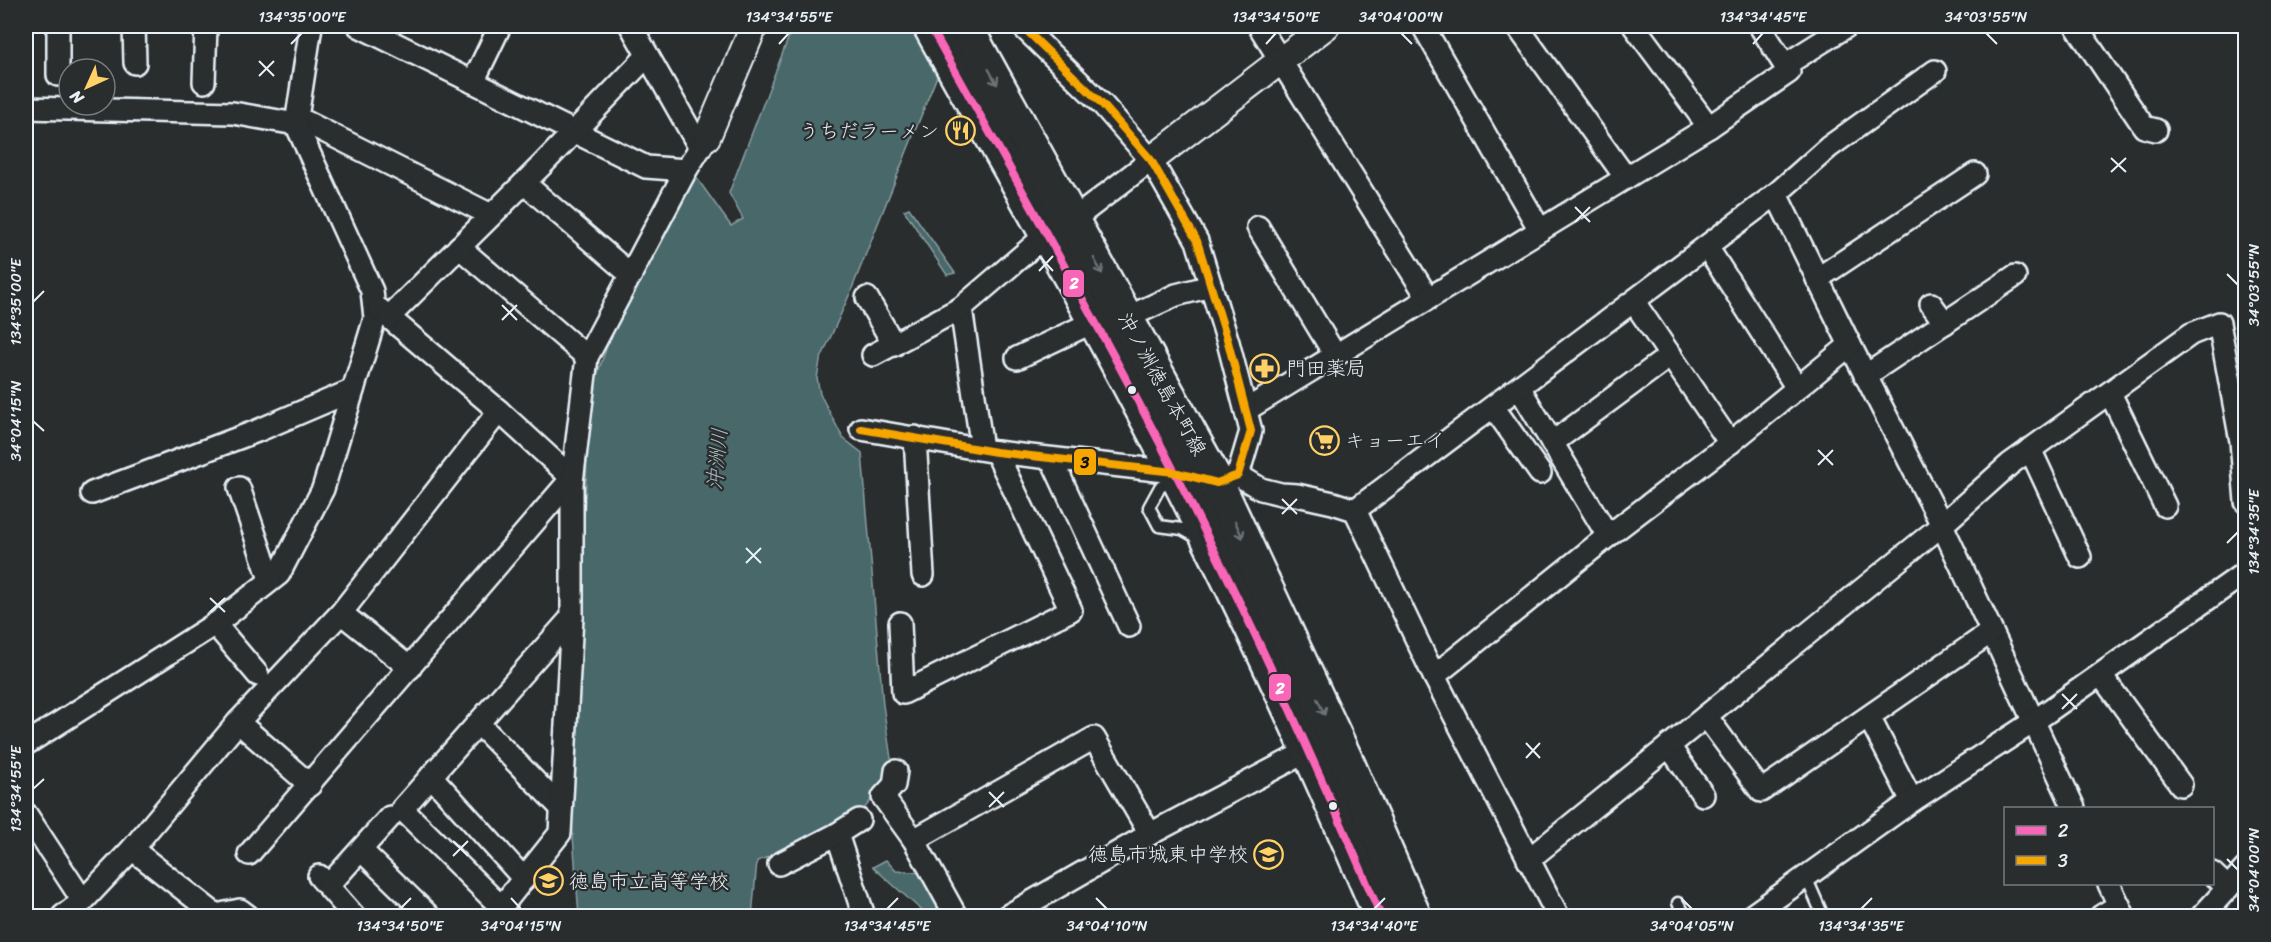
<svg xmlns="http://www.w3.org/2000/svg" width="2271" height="942" font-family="Sriracha,'Klee One',sans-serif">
<rect width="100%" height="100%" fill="#2a2d2e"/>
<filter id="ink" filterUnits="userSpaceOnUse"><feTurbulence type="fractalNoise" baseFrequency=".0167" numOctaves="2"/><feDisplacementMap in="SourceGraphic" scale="12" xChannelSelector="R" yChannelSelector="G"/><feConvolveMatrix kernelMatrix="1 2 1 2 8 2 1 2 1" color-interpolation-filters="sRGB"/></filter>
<g filter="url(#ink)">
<g fill="#49676b" stroke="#899ea3" stroke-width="1.5">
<path d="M793,26H957L851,291L820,361L817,378L820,394L843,438L862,453L883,705L893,772L864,809L821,829L786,851L757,861L752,916H579L570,795L588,441L595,381L610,338L696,177L731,226L743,219L729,193Z"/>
<path d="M909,208L955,273L947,275L904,210Z"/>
<path d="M886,860L896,871L924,873L952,916H928L873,867Z"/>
</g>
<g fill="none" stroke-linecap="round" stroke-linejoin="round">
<defs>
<g id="service">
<path d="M1174,480L1160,487L1149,507L1159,526L1182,529L1198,538"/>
<path d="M1806,877L1823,916"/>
<path d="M1678,903L1686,916"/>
</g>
<g id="minor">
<path d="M58,26V75"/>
<path d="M134,26L135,63"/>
<path d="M311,26L296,124L306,122L491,215"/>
<path d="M359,26L646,167L686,170"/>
<path d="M631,26L700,148"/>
<path d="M1259,26L1428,298"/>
<path d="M1423,26L1540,230"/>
<path d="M1517,26L1626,178"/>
<path d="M1634,26L1709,127"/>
<path d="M2076,26L2144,127L2156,130"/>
<path d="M1785,65L1847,26"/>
<path d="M204,82L206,26"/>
<path d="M473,82L500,26"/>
<path d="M26,108L233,113L296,124L372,291L375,318L323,489L279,574L218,622L26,744"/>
<path d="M524,183L631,275"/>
<path d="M1776,194L1829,147L1935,71"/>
<path d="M1258,227L1335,355"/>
<path d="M459,247L587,357"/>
<path d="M1707,247L1797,388"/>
<path d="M1817,279L1975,174"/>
<path d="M867,298L894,345"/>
<path d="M1634,302L1730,443"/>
<path d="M1931,304L1945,323"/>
<path d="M961,308L982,449"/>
<path d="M379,309L499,411L572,478V482"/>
<path d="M389,317L542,165L647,56"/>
<path d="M1126,318L1176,295L1211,286"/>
<path d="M873,355L961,308L1046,235L1073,220L1151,160"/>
<path d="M1017,358L1095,321"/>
<path d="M1865,376L2015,276"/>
<path d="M1520,389L1608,536"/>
<path d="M2110,393L2165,506"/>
<path d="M1494,408L1540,473"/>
<path d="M1246,410L1709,127L1789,72L1760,26"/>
<path d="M861,429L996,452L1174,472L1217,483L1238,475L1251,431L1228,342L1197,241L1151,160L1103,105L1022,26"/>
<path d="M915,437L923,575"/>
<path d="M1552,443L1671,355"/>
<path d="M2030,449L2080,557"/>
<path d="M1052,460L1129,626"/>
<path d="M1238,475L1261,489L1281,494L1297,495L1333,503L1355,510L1434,676L1558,916"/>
<path d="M239,488L270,579"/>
<path d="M92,493L257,431L353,390"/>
<path d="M1355,510L1776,194L1850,345L1942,525L2074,808"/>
<path d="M341,613L410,668"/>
<path d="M900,623L903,693L1071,610L996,452"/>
<path d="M215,624L258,675"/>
<path d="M2101,675L2181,785"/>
<path d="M1434,676L1608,536L1730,443L1850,345"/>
<path d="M1706,716L1761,791L1991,632"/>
<path d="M1869,717L1912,801"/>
<path d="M238,722L310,785"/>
<path d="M478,723L561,808"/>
<path d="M1669,746L1703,795"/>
<path d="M896,771L894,785L883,797L914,840L956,916"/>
<path d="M431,776L524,879"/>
<path d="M26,814L83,901"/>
<path d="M859,820L837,834L864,916"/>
<path d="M914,840L1094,738L1150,834"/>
<path d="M132,849L216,915L240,910L248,916"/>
<path d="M361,850L429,916"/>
<path d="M249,854L572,478"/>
<path d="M1528,860L1942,525L2010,464L2191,334L2219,323L2241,441L2246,502"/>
<path d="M779,864L837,834"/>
<path d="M2212,873L2228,888"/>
<path d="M319,876L354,916"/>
<path d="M2109,884L2124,916"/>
<path d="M328,886L390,817"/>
<path d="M501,907L402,809L572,617"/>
<path d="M63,916L83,901L132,849L238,722L341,613L499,411"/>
<path d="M494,916L560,833L572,617V482L587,357L686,170L707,137"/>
<path d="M1007,916L1150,834L1319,745"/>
<path d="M1751,916L1912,801L2033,722L2246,572"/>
<path d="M2101,916L2119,905"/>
<path d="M2202,916L2246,868"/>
</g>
<g id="tertiary">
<path d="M707,137L754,26"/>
<path d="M1151,160L1326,26"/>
</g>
<g id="primary">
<path d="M930,26C1026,198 1125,369 1212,546C1273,668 1328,792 1381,916"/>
<path d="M965,26L1217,483L1349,767L1414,916"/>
</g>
</defs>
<use href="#service" stroke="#e8f1f8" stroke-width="15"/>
<use href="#minor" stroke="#e8f1f8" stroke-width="26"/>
<use href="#tertiary" stroke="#e8f1f8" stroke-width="30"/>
<use href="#primary" stroke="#e8f1f8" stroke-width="38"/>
<use href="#service" stroke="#2a2d2e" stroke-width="10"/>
<use href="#minor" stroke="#2a2d2e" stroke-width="21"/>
<use href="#tertiary" stroke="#2a2d2e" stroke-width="26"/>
<use href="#primary" stroke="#2a2d2e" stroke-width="33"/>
<defs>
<path id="bus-1" d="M930,26C1026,198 1125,369 1212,546C1273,668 1328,792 1381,916"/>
<path id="bus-2" d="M861,429L996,452L1174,472L1217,483L1238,475L1251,431L1228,342L1197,241L1151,160L1103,105L1022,26"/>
</defs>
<use href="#bus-1" stroke="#2a2d2e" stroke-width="12"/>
<use href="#bus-2" stroke="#2a2d2e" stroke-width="12"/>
<use href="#bus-1" stroke="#fa66b7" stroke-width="8"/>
<use href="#bus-2" stroke="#f7a600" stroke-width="8"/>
</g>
<defs><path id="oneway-shaft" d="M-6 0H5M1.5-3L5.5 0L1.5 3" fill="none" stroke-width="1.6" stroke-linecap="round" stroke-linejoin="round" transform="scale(1.5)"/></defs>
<g stroke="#6c7275">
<use href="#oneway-shaft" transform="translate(993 77) rotate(61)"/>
<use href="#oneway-shaft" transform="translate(1098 266) rotate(62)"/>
<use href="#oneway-shaft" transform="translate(1239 530) rotate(65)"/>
<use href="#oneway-shaft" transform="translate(1321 707) rotate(65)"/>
</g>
</g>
<path fill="none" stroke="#e8f1f8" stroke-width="2" d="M1401,33L1412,44M1986,33L1997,44M291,44L302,33M779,44L789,33M1266,44L1276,33M1753,44L1763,33M259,61L274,76M259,76L274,61M2111,158L2126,172M2111,172L2126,158M1575,207L1590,222M1575,222L1590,207M1039,256L1053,271M1039,271L1053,256M2227,274L2238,285M33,302L44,291M502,305L517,320M502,320L517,305M33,421L44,431M1818,450L1833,465M1818,465L1833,450M1282,499L1297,514M1282,514L1297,499M2227,543L2238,532M746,548L761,563M746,563L761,548M210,598L225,612M210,612L225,598M2062,694L2077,709M2062,709L2077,694M1526,743L1540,758M1526,758L1540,743M33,789L44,779M989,792L1004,807M989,807L1004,792M453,841L468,856M453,856L468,841M2227,859L2238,870M511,898L521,909M1096,898L1107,909M1681,898L1692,909M400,909L411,898M887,909L898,898M1374,909L1385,898M1861,909L1872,898"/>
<defs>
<symbol id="restaurant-ring" viewBox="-11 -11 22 22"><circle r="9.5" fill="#2a2d2e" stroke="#ffd166" stroke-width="1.5"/><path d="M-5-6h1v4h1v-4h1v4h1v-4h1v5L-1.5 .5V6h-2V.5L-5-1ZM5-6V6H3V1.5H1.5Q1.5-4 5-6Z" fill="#ffd166"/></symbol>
<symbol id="pharmacy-ring" viewBox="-11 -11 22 22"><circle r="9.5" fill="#2a2d2e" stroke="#ffd166" stroke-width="1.5"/><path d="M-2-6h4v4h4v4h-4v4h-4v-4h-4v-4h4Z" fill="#ffd166"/></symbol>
<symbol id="supermarket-ring" viewBox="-11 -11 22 22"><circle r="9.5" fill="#2a2d2e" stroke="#ffd166" stroke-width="1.5"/><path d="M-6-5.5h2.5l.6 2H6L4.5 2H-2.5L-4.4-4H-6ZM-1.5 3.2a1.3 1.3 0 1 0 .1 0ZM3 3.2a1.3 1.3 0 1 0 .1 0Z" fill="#ffd166"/></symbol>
<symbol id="school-ring" viewBox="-11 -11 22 22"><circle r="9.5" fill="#2a2d2e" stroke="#ffd166" stroke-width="1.5"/><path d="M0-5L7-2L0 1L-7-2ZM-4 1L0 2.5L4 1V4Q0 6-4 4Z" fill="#ffd166"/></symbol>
</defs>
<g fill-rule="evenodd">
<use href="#restaurant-ring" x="944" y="114" width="33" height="33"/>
<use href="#pharmacy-ring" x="1248" y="352" width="33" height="33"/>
<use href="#supermarket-ring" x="1308" y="424" width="33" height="33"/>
<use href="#school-ring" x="1252" y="838" width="33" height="33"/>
<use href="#school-ring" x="532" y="864" width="33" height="33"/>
</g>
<g fill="#e8f1f8" stroke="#2a2d2e" stroke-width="2">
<circle cx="1132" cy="390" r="5"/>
<circle cx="1333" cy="806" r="5"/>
</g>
<g text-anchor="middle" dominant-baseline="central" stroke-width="4.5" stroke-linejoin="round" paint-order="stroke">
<g font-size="20" fill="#e8f1f8" stroke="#2a2d2e" text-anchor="start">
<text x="939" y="131" text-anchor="end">うちだラーメン</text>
<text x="1286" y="368">門田薬局</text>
<text x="1345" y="440">キョーエイ</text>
<text x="1248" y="854" text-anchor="end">徳島市城東中学校</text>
<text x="569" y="881">徳島市立高等学校</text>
</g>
<g font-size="20" fill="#e8f1f8" stroke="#2a2d2e">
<text transform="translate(1162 384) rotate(61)">沖ノ洲徳島本町線</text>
</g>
<g font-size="21" font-style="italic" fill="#a8bac0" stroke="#2a2d2e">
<text transform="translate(717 459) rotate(-85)">沖洲川</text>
</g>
</g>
<g stroke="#2a2d2e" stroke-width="2">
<rect x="1062" y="269" width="23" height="29" rx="6" fill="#fa66b7"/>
<rect x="1073" y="448" width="24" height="28" rx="6" fill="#f7a600"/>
<rect x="1268" y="673" width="24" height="29" rx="6" fill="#fa66b7"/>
</g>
<g font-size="16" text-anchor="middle" font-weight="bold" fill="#fff">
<text x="1074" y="289">2</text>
<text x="1280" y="694">2</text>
</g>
<g font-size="16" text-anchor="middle" font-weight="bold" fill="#111">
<text x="1085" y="468">3</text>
</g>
<rect width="2271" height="942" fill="none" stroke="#2a2d2e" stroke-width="66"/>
<rect x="2004" y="807" width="210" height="78" fill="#2a2d2e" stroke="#767b7f" stroke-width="1.5"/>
<rect x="2016" y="826" width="30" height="9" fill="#fa66b7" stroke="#767b7f" stroke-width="1.5"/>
<text x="2058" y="837" font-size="18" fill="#e8f1f8">2</text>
<rect x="2016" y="856" width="30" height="9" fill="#f7a600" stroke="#767b7f" stroke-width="1.5"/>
<text x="2058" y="867" font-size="18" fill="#e8f1f8">3</text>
<g transform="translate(87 87) rotate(225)"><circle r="28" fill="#2a2d2e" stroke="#767b7f" stroke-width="1.5"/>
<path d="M0-4.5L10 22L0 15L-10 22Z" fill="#ffd166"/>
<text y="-9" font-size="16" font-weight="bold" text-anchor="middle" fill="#e8f1f8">N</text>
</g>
<rect x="33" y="33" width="2205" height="876" fill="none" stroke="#e8f1f8" stroke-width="2"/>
<g font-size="15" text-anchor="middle" fill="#e8f1f8">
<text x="302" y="22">134°35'00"E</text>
<text x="789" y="22">134°34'55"E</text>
<text x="1276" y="22">134°34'50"E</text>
<text x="1401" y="22">34°04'00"N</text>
<text x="1763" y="22">134°34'45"E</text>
<text x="1986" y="22">34°03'55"N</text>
<text transform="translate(2254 285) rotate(-90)" y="5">34°03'55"N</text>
<text transform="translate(16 302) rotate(-90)" y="5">134°35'00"E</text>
<text transform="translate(16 421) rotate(-90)" y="5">34°04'15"N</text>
<text transform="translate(2254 532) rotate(-90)" y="5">134°34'35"E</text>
<text transform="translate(16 789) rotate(-90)" y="5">134°34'55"E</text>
<text transform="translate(2254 870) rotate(-90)" y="5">34°04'00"N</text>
<text x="400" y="931">134°34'50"E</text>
<text x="521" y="931">34°04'15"N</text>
<text x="887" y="931">134°34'45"E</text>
<text x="1107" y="931">34°04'10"N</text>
<text x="1374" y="931">134°34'40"E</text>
<text x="1692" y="931">34°04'05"N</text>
<text x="1861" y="931">134°34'35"E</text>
</g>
</svg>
